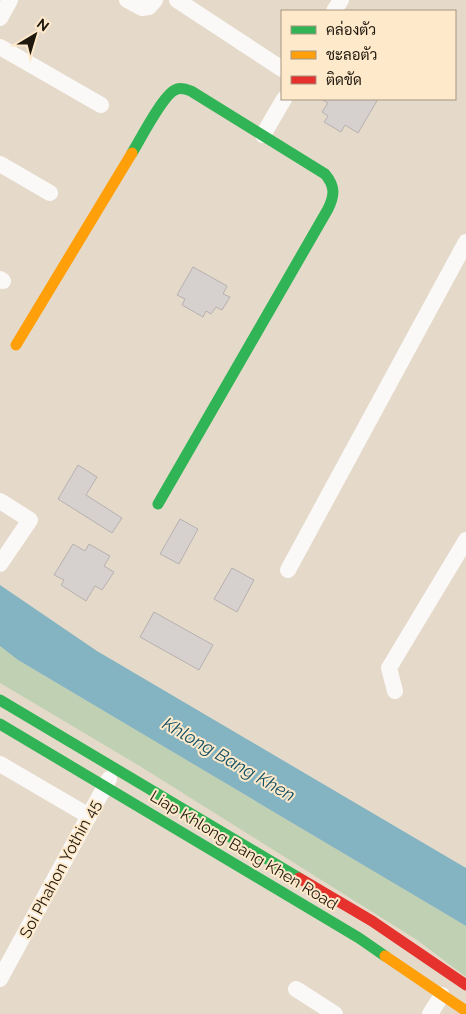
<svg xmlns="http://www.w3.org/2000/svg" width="466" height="1014" font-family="Raleway,Sarabun,sans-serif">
<rect width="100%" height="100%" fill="#e5daca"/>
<path fill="#c0d1b3" d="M0,646L18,660L466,926V977L417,940L138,765L0,683Z"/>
<path fill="#84b4c1" d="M0,585L97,651L466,868V926L18,660L0,646Z"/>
<g fill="#d6d0cf" stroke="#b6b1b0">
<path d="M321,99H378L358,133L345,125L341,132L324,122L328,116L322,112L328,103Z"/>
<path d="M193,267L227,286L223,294L230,297L222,310L216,307L211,314L206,311L203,317L182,305L185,299L177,295Z"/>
<path d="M78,465L97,477L86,495L122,518L112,533L58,499Z"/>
<path d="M180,519L198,529L179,564L160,554Z"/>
<path d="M73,544L85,551L89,544L110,556L104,566L114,572L102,590L95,586L86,601L61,585L64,580L54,575Z"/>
<path d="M232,568L254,580L237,612L214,599Z"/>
<path d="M154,612L213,645L199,670L140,637Z"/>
</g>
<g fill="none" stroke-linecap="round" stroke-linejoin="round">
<g stroke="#fbf9f7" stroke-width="16">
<path d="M127,0L142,8L149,7L155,0"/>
<path d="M177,0L282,69"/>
<path d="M334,11L341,0"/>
<path d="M0,18L10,0"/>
<path d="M0,47L101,105"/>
<path d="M263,135L284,99"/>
<path d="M0,164L50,193"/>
<path d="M0,279L3,281"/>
<path d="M0,501L30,520L0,564"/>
<path d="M288,570L466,242"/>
<path d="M395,691L389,668L466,540"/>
<path d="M0,764L89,816"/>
<path d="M0,979L109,779"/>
<path d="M296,989L335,1014"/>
<path d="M430,1014L442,995"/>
</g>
<g stroke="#30b455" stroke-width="11">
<path d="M132,153C140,140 163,95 175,90C180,87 186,89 191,91L325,174C335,186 335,195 328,209L158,504"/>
<path d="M0,700L299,878"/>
<path d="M0,724L359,938L385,956"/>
</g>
<g stroke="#ff9f0a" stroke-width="11">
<path d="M16,345L132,153"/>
<path d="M385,956L466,1011"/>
</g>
<path stroke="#e5322d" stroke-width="11" d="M299,878L372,921L466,985"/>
</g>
<g text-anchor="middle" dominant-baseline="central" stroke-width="4" stroke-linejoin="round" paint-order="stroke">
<g font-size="16" fill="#1f180d" stroke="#fee9cb">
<text transform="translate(244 850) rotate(31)">Liap Khlong Bang Khen Road</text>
<text transform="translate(60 869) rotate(-62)">Soi Phahon Yothin 45</text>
</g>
<g font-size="18" font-style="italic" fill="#155265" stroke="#fee9cb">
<text transform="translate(229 759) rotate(30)">Khlong Bang Khen</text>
</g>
</g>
<rect x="281" y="10" width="175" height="90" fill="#fee9cb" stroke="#a5957f"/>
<rect x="291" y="26" width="25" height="8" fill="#30b455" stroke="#a5957f"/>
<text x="326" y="35" font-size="15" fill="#1f180d">คล่องตัว</text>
<rect x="291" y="51" width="25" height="8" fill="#ff9f0a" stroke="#a5957f"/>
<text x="326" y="60" font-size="15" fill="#1f180d">ชะลอตัว</text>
<rect x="291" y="76" width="25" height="8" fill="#e5322d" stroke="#a5957f"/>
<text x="326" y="85" font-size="15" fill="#1f180d">ติดขัด</text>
<g transform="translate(35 35) rotate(38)" stroke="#fee9cb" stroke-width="4" paint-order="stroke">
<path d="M0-4L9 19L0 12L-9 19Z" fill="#1f180d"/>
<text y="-8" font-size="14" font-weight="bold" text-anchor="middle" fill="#1f180d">N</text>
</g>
</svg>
